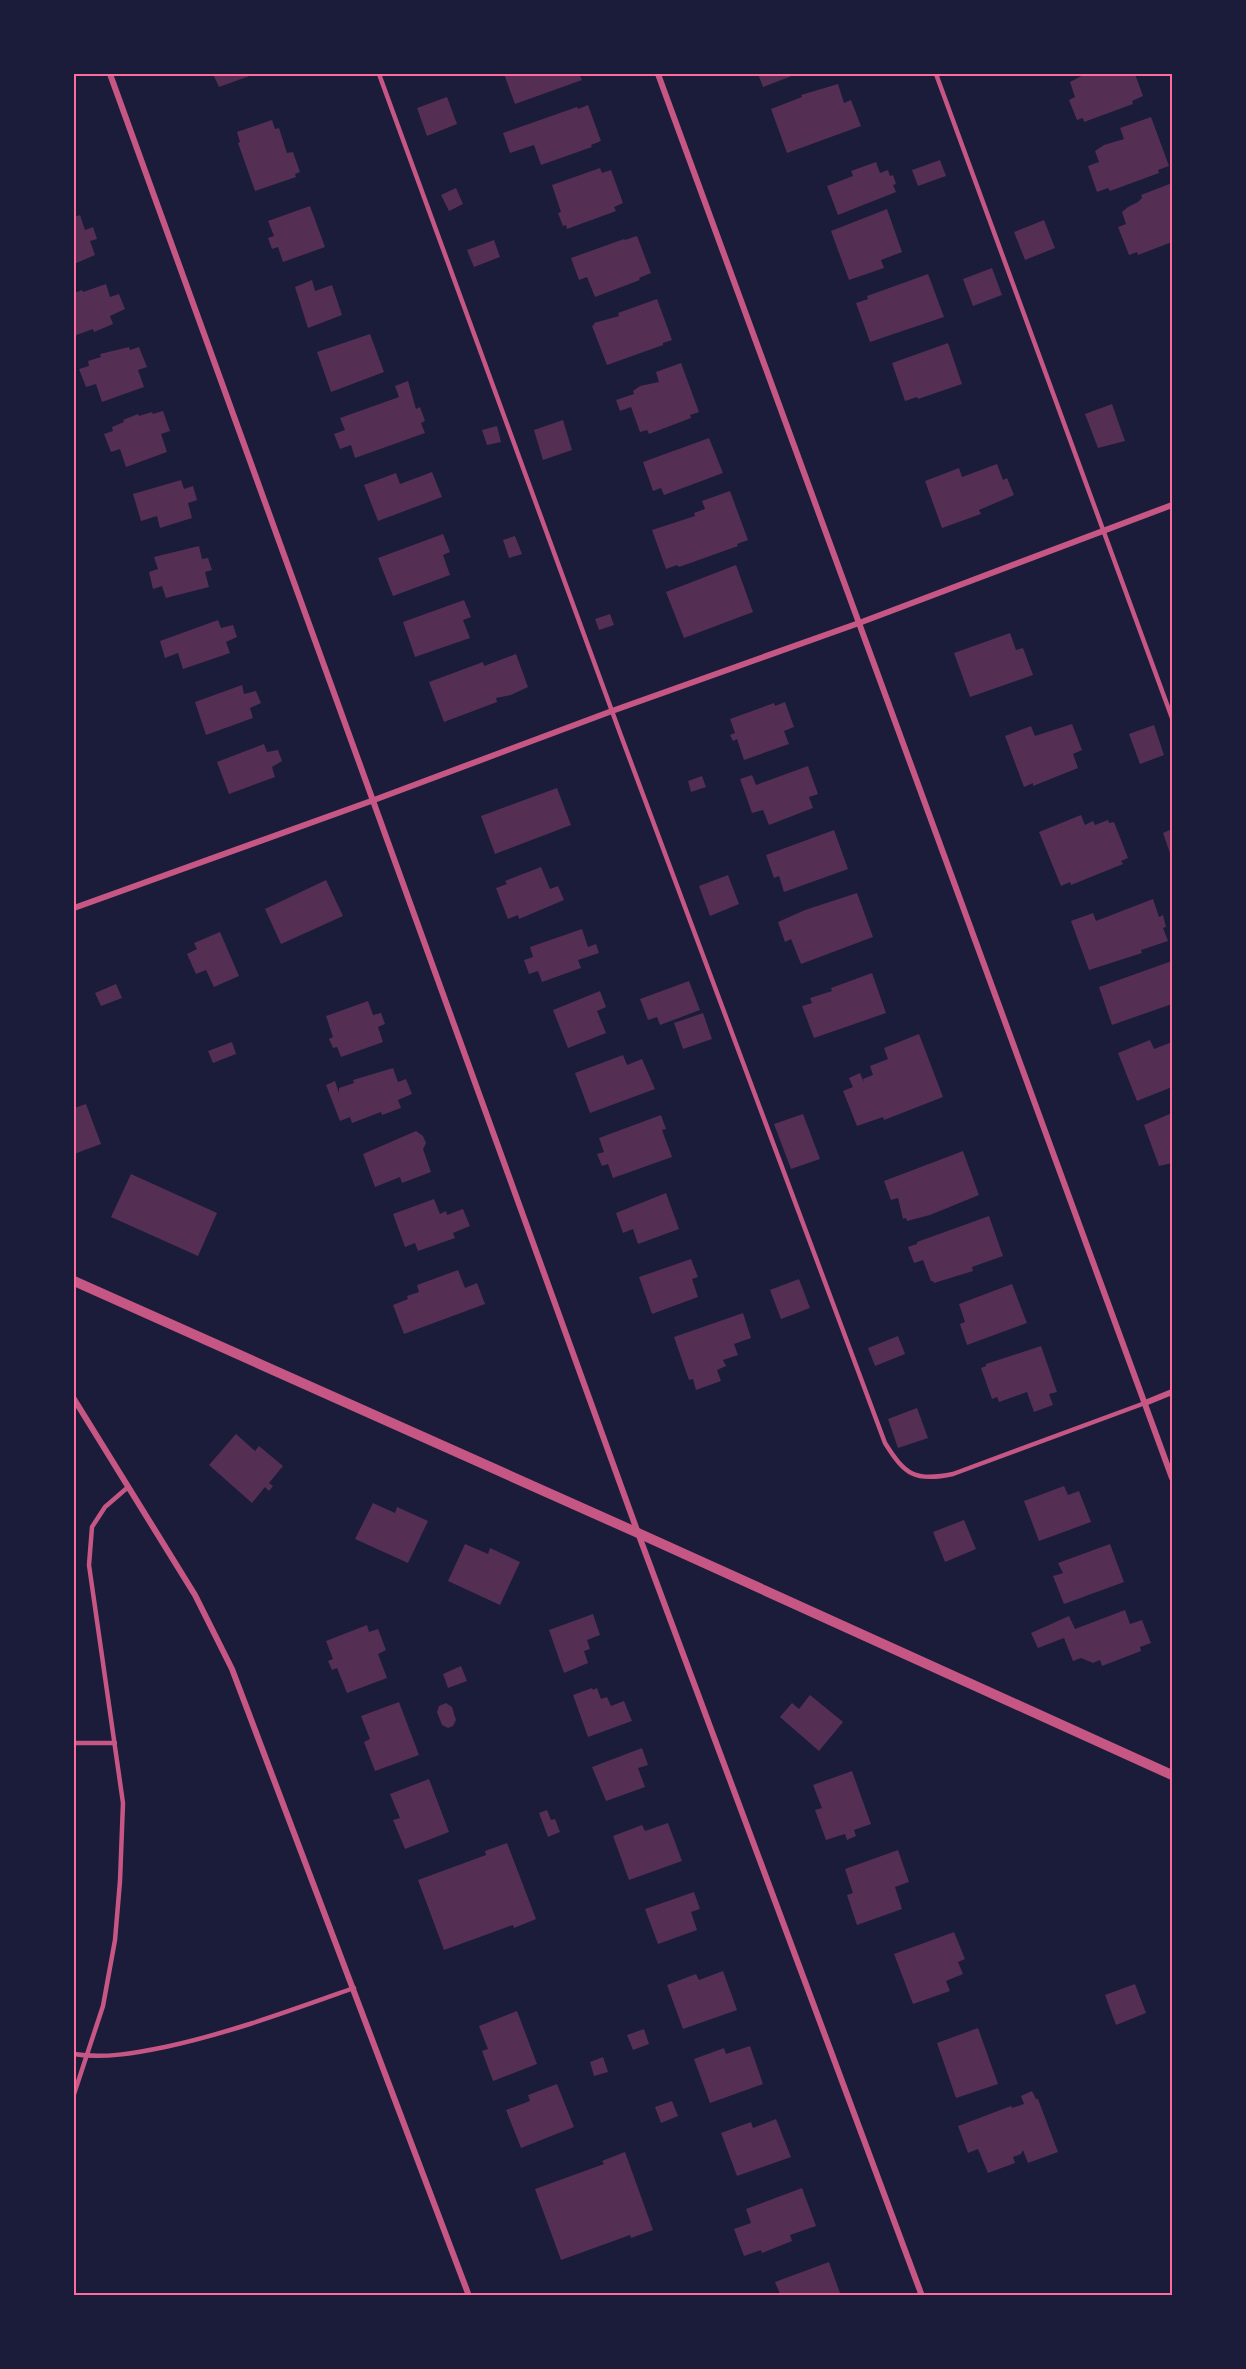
<svg xmlns="http://www.w3.org/2000/svg" width="1246" height="2369" font-family="'Libre Baskerville',serif">
<rect width="100%" height="100%" fill="#1b1b3a"/>
<g fill="#542f53">
<path d="M213,74H255L219,87Z"/>
<path d="M504,74H579L582,80L515,104Z"/>
<path d="M758,74H797L763,87Z"/>
<path d="M1085,74H1135L1143,96L1132,101L1133,104L1084,122L1083,118L1077,120L1069,100L1075,97L1070,82Z"/>
<path d="M838,84L844,103L851,100L861,126L787,153L771,109L802,97L801,95Z"/>
<path d="M447,97L457,124L427,136L417,108Z"/>
<path d="M588,105L601,141L591,145L592,147L541,165L534,145L510,153L503,133L577,107L578,109Z"/>
<path d="M1151,117L1169,166L1158,170L1159,173L1110,191L1108,188L1097,192L1088,166L1099,162L1095,151L1104,145L1124,139L1120,128Z"/>
<path d="M272,120L275,129L279,128L287,153L293,152L300,172L295,174L296,177L255,191L238,143L240,142L237,132Z"/>
<path d="M940,160L946,176L918,186L912,170Z"/>
<path d="M876,162L880,173L888,170L890,176L893,175L896,184L893,185L896,192L838,215L827,186L853,176L851,171Z"/>
<path d="M600,168L602,173L611,170L623,203L614,207L616,211L567,229L566,225L563,226L558,213L561,212L552,185Z"/>
<path d="M1172,183V242L1138,255L1137,252L1129,255L1118,227L1126,224L1122,212L1128,207L1138,202L1142,198L1141,195Z"/>
<path d="M456,188L463,204L449,211L441,195Z"/>
<path d="M310,206L325,247L283,262L278,247L272,249L268,238L274,236L268,221Z"/>
<path d="M887,209L902,252L881,260L884,268L849,280L831,231Z"/>
<path d="M80,215L85,230L93,227L97,239L90,241L95,255L74,264V217Z"/>
<path d="M1044,220L1055,248L1025,260L1014,232Z"/>
<path d="M637,236L651,273L639,278L640,280L595,297L587,277L579,280L571,258L624,239L625,240Z"/>
<path d="M494,240L500,257L474,267L467,250Z"/>
<path d="M992,268L1002,295L973,306L963,279Z"/>
<path d="M928,274L944,317L870,342L856,303L868,299L867,296Z"/>
<path d="M312,280L315,291L332,285L342,315L308,328L295,287Z"/>
<path d="M106,284L110,297L119,294L125,309L110,316L113,324L94,332L93,329L74,336V293L82,290L83,292Z"/>
<path d="M657,299L672,340L663,343V345L607,365L592,326L594,325V323L619,316L618,313Z"/>
<path d="M370,334L384,372L331,392L317,352Z"/>
<path d="M948,343L962,384L918,399L917,397L905,401L892,363Z"/>
<path d="M129,347L130,350L139,347L147,367L138,370L144,387L102,402L96,384L86,387L79,369L89,366L88,361L101,357L100,354Z"/>
<path d="M681,363L699,412L690,415L691,418L649,434L647,430L640,432L631,407L620,411L616,400L634,394L633,391L640,386L659,382L656,372Z"/>
<path d="M408,381L416,409L420,407L425,421L421,423L425,433L355,458L351,445L340,449L334,434L345,430L340,418L399,397L395,386Z"/>
<path d="M1112,404L1125,441L1098,448L1085,414Z"/>
<path d="M163,411L170,431L161,434L167,452L126,467L120,449L111,452L104,434L113,431L112,427L124,422L123,420L138,414L139,416L152,412L153,414Z"/>
<path d="M563,420L572,450L543,460L534,430Z"/>
<path d="M497,426L501,442L487,445L482,430Z"/>
<path d="M709,438L723,473L664,495L661,488L653,491L643,462Z"/>
<path d="M997,464L1003,480L1007,478L1014,495L979,510L981,514L942,528L925,481L959,468L962,477Z"/>
<path d="M432,472L442,497L378,521L364,485L396,473L400,484Z"/>
<path d="M181,480L184,489L193,486L197,500L188,503L192,518L160,528L157,516L141,521L133,494Z"/>
<path d="M730,491L748,540L737,544L738,546L679,567L677,565L666,569L652,530L695,516L694,513L705,509L702,501Z"/>
<path d="M443,534L450,552L443,555L450,575L393,596L378,558Z"/>
<path d="M515,536L522,554L509,558L503,540Z"/>
<path d="M199,546L202,559L208,558L212,570L205,572L209,587L166,598L162,586L153,589L149,572L158,569L154,557Z"/>
<path d="M736,565L753,612L684,638L666,592Z"/>
<path d="M464,600L471,617L463,620L470,638L415,657L403,622Z"/>
<path d="M610,614L614,625L599,630L595,619Z"/>
<path d="M218,620L221,628L233,625L237,637L226,642L230,653L183,669L178,653L165,658L160,641Z"/>
<path d="M1010,633L1016,650L1023,648L1033,675L970,697L954,653Z"/>
<path d="M516,654L528,687L511,695L496,698L497,702L444,722L429,682L483,662L484,666Z"/>
<path d="M242,685L244,694L256,691L261,703L250,708L253,718L206,735L195,702Z"/>
<path d="M785,702L794,727L784,731L789,744L744,760L737,739L733,741L730,735L735,733L730,719L774,703L775,706Z"/>
<path d="M1072,724L1082,750L1073,754L1078,768L1033,786V783L1024,787L1005,736L1031,726L1035,736Z"/>
<path d="M1154,725L1164,755L1140,764L1129,734Z"/>
<path d="M264,744L267,752L278,750L282,761L272,767L275,777L229,794L217,762Z"/>
<path d="M808,766L818,794L809,797L813,808L769,825L763,810L752,813L740,779L752,775L756,785Z"/>
<path d="M702,776L706,787L691,792L688,781Z"/>
<path d="M557,788L571,825L495,854L481,816Z"/>
<path d="M1081,815L1085,825L1093,821L1095,825L1108,820L1109,823L1114,822L1128,858L1121,861L1123,864L1071,885L1070,882L1061,886L1039,832Z"/>
<path d="M1172,829V859L1163,833Z"/>
<path d="M834,830L848,869L784,892L779,876L774,878L766,855Z"/>
<path d="M541,867L550,889L558,886L564,900L519,919L518,915L508,919L496,888L507,884L505,881Z"/>
<path d="M728,875L739,904L710,916L699,886Z"/>
<path d="M326,880L343,916L281,944L265,909Z"/>
<path d="M857,893L873,937L801,964L791,939L785,942L778,922L805,910Z"/>
<path d="M1153,899L1159,917L1163,915L1166,927L1163,928L1168,941L1141,950L1142,953L1089,970L1071,921L1093,913L1096,921Z"/>
<path d="M582,929L588,947L596,944L599,953L578,960L581,968L542,982L538,971L529,974L524,960L533,957L530,947Z"/>
<path d="M220,932L239,976L214,987L206,970L196,974L187,954L197,949L194,943Z"/>
<path d="M1172,961V1004L1112,1025L1099,987Z"/>
<path d="M872,973L886,1013L814,1038L802,1006L812,1003L810,998L832,991L831,988Z"/>
<path d="M689,981L700,1010L660,1025L657,1017L648,1020L640,999Z"/>
<path d="M116,984L122,998L101,1006L95,993Z"/>
<path d="M600,991L606,1007L597,1011L606,1033L568,1048L553,1010Z"/>
<path d="M368,1001L373,1015L381,1013L385,1024L378,1027L383,1042L341,1057L337,1047L333,1048L329,1039L333,1037L326,1016Z"/>
<path d="M703,1013L712,1039L683,1049L674,1023Z"/>
<path d="M919,1034L943,1097L884,1120L883,1117L857,1126L843,1091L853,1087L849,1078L860,1073L864,1083L863,1079L873,1075L870,1066L888,1059L884,1048Z"/>
<path d="M1150,1040L1154,1049L1172,1042V1087L1137,1101L1118,1053Z"/>
<path d="M232,1042L236,1054L213,1063L208,1051Z"/>
<path d="M623,1055L627,1065L642,1059L655,1089L590,1113L575,1073Z"/>
<path d="M393,1068L398,1082L406,1079L412,1094L398,1100L401,1108L382,1115L381,1112L352,1123L350,1117L340,1121L326,1085L335,1081L339,1093V1088L354,1083L353,1080Z"/>
<path d="M86,1104L101,1144L74,1154V1108Z"/>
<path d="M1172,1113V1163L1159,1166L1144,1125Z"/>
<path d="M803,1114L820,1159L791,1169L774,1124Z"/>
<path d="M661,1115L666,1129L662,1130L672,1157L613,1178L608,1164L602,1166L597,1154L604,1152L599,1138Z"/>
<path d="M416,1131L423,1136L426,1143L423,1149L431,1172L402,1183L400,1177L375,1187L363,1154Z"/>
<path d="M963,1151L979,1195L930,1215L907,1221L906,1218L903,1219L898,1198L891,1200L884,1181Z"/>
<path d="M131,1174L217,1213L198,1256L111,1217Z"/>
<path d="M666,1193L679,1229L638,1244L633,1229L623,1233L616,1213Z"/>
<path d="M434,1199L440,1214L446,1211L447,1215L463,1209L470,1226L453,1233L455,1238L418,1251L415,1243L405,1247L393,1214Z"/>
<path d="M989,1216L1003,1256L972,1267L973,1271L934,1283L933,1281H931L923,1260L914,1263L908,1247L917,1244V1242Z"/>
<path d="M691,1259L698,1277L692,1279L698,1297L652,1314L639,1277Z"/>
<path d="M458,1270L465,1288L477,1283L485,1304L404,1334L393,1305L408,1299L407,1296L419,1292L417,1285Z"/>
<path d="M799,1279L810,1308L781,1319L770,1290Z"/>
<path d="M1012,1284L1027,1323L967,1345L960,1324L965,1322L959,1304Z"/>
<path d="M743,1313L751,1338L734,1344L738,1355L723,1360L726,1366L717,1370L721,1381L696,1390L693,1379L689,1380L674,1337Z"/>
<path d="M898,1336L905,1354L875,1366L868,1348Z"/>
<path d="M1041,1346L1057,1392L1049,1394L1053,1405L1034,1412L1027,1392L999,1402L997,1397L992,1399L981,1368L986,1366V1364Z"/>
<path d="M917,1408L928,1438L898,1448L888,1419Z"/>
<path d="M236,1434L255,1451L259,1446L283,1466L269,1483L273,1486L269,1491L265,1487L252,1503L209,1465Z"/>
<path d="M1064,1486L1068,1495L1079,1491L1091,1522L1039,1541L1024,1501Z"/>
<path d="M373,1503L395,1513L397,1507L428,1521L408,1563L355,1539Z"/>
<path d="M964,1520L976,1549L945,1562L933,1532Z"/>
<path d="M465,1544L488,1554L490,1548L520,1562L500,1605L448,1581Z"/>
<path d="M1110,1544L1124,1582L1064,1604L1053,1576L1063,1573L1058,1563Z"/>
<path d="M1125,1610L1130,1624L1142,1620L1151,1643L1140,1647L1141,1651L1102,1666L1100,1660L1093,1663L1081,1658L1073,1661L1064,1638L1038,1648L1031,1633L1069,1616L1075,1629Z"/>
<path d="M593,1614L600,1635L587,1640L590,1649L584,1651L588,1663L564,1673L549,1630Z"/>
<path d="M367,1625L369,1632L378,1629L386,1650L378,1654L387,1678L347,1693L337,1668L332,1670L328,1661L333,1659L326,1641Z"/>
<path d="M461,1666L467,1681L448,1688L443,1674Z"/>
<path d="M592,1688L593,1690L597,1688L601,1699L607,1697L611,1706L624,1701L632,1721L588,1737L573,1695Z"/>
<path d="M810,1695L843,1722L819,1751L780,1717L792,1703L799,1709Z"/>
<path d="M399,1702L419,1755L375,1771L364,1742L370,1739L361,1716Z"/>
<path d="M446,1703L452,1707L456,1720L453,1726L448,1728L442,1725L437,1712L439,1706Z"/>
<path d="M642,1748L648,1765L638,1768L645,1787L606,1801L592,1767Z"/>
<path d="M852,1771L871,1824L854,1830L856,1836L847,1840L845,1834L826,1840L815,1810L822,1808L813,1785Z"/>
<path d="M429,1779L449,1832L405,1849L393,1820L400,1818L390,1794Z"/>
<path d="M547,1810L551,1820L555,1819L560,1832L548,1837L539,1813Z"/>
<path d="M668,1823L682,1861L629,1880L613,1836L642,1825L645,1831Z"/>
<path d="M507,1843L536,1919L514,1928L513,1925L444,1950L418,1880L486,1855L485,1851Z"/>
<path d="M898,1850L909,1882L895,1887L902,1909L857,1925L847,1895L853,1893L845,1869Z"/>
<path d="M694,1892L700,1909L691,1912L697,1930L658,1944L645,1909Z"/>
<path d="M954,1932L965,1959L958,1962L963,1974L946,1981L950,1991L913,2004L894,1954Z"/>
<path d="M723,1971L737,2010L683,2029L667,1985L696,1974L699,1980Z"/>
<path d="M1135,1984L1146,2013L1116,2025L1105,1995Z"/>
<path d="M517,2011L537,2064L493,2081L482,2051L488,2049L479,2026Z"/>
<path d="M978,2028L998,2084L956,2098L937,2043Z"/>
<path d="M644,2029L649,2044L633,2050L627,2035Z"/>
<path d="M750,2046L763,2084L710,2103L694,2059L724,2048L726,2054Z"/>
<path d="M603,2057L608,2072L594,2076L590,2062Z"/>
<path d="M557,2084L574,2127L521,2148L506,2110L530,2101L528,2095Z"/>
<path d="M1032,2091L1036,2099H1038L1058,2152L1028,2163L1023,2150L1021,2154L1013,2157L1015,2163L988,2173L978,2149L968,2153L958,2126L1011,2106L1012,2108L1024,2104L1021,2096Z"/>
<path d="M672,2101L678,2116L661,2123L655,2107Z"/>
<path d="M776,2119L791,2157L737,2176L721,2133L751,2122L753,2128Z"/>
<path d="M625,2152L653,2230L631,2238L630,2235L561,2260L535,2189L604,2164L602,2161Z"/>
<path d="M802,2188L816,2226L790,2235L792,2241L762,2253L761,2250L744,2256L734,2229L751,2223L746,2209Z"/>
<path d="M829,2262L841,2296H781L775,2282Z"/>
</g>
<g fill="none" stroke-linecap="round" stroke-linejoin="round">
<g stroke="#c65784" stroke-width="4.5">
<path d="M379,74L620,733L885,1443C905,1475 915,1482 953,1474L1145,1403"/>
<path d="M936,74L1172,718"/>
<path d="M74,1743H115"/>
<path d="M74,2054C103,2059 136,2053 165,2047C230,2033 292,2010 354,1988"/>
<path d="M74,2094L103,2006L115,1940L120,1881L123,1803L89,1565L92,1527L105,1507L127,1488"/>
</g>
<g stroke="#c65784" stroke-width="6">
<path d="M110,74L638,1533L922,2296"/>
<path d="M658,74L1172,1478"/>
<path d="M74,908L374,800L612,711L859,623L1172,505"/>
<path d="M74,1399L195,1595L232,1669L469,2296"/>
<path d="M1145,1403L1172,1392"/>
</g>
<path stroke="#c65784" stroke-width="10" d="M74,1281L638,1533L1172,1775"/>
</g>
<rect width="1246" height="2369" fill="none" stroke="#1b1b3a" stroke-width="150"/>
<rect x="75" y="75" width="1096" height="2219" fill="none" stroke="#ff6b9d" stroke-width="2"/>
</svg>
